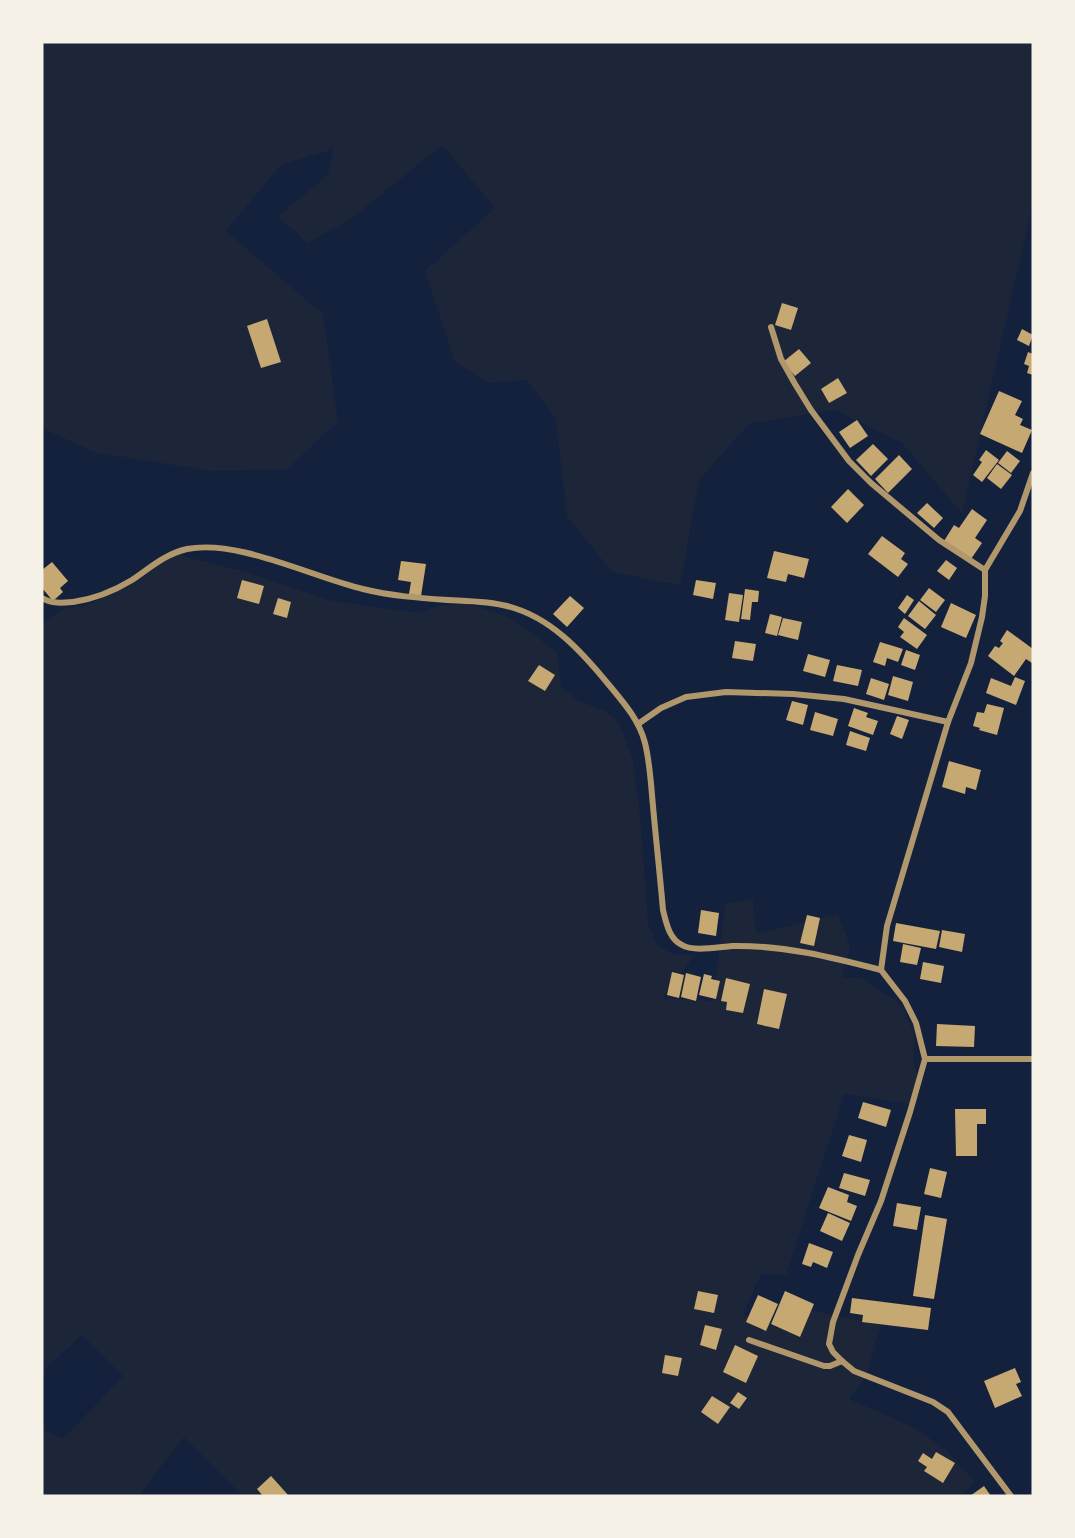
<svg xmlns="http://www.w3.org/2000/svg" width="1075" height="1538" font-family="'Fira Sans Condensed',sans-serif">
<rect width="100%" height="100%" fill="#14213d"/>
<g fill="#1d2539">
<path d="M42,42H1033V203L962,513L902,443L836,410L750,423L699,480L680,585L612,572L567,516L556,419L527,380L489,383L455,362L425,271L495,208L442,145L351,219L307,243L278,216L328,175L333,149L281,165L226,231L323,314L338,422L287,469L210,471L94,452L42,428Z"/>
<path d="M180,555L246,572L333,601L418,613L438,606L466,603L504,615L531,632L557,653L561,687L579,701L604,710L619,723L633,760L640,815L648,923L657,945L674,955H695L662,998L713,1001L725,903L753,900L756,934L838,914L850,946L842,978H863L879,991L894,999L904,1010L915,1035L913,1062L918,1076L912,1104L844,1094L786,1275L761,1274L743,1314L778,1328L789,1306L881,1325L865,1377L849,1399L913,1427L945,1449L975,1482L960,1496H243L184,1437L138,1496H42V1429L63,1439L123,1376L82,1335L42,1372V623L64,608L83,606L104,597L143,568L160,559Z"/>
</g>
<g fill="#c6a872">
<path d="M782,303L798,308L791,330L775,325Z"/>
<path d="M267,319L281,362L261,368L247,326Z"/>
<path d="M1022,329L1033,335L1029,346L1017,340Z"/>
<path d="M799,349L811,363L795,376L783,362Z"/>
<path d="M1028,352L1033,354V375L1027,373L1029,366L1024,364Z"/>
<path d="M838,378L847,393L829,403L821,389Z"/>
<path d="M999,391L1022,401L1015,415L1023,419L1020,425L1032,430L1022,453L980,434Z"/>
<path d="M857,420L868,436L850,448L839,432Z"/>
<path d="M873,444L888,459L871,476L856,460Z"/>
<path d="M986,450L999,460L982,482L973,475L982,462L979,460Z"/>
<path d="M1007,451L1020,461L1011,473L998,463Z"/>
<path d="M899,455L912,469L888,493L875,479Z"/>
<path d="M997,464L1012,475L1001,489L987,478Z"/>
<path d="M848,489L864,505L847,523L831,507Z"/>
<path d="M927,503L943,518L934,528L917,513Z"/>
<path d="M972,509L987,520L975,538L982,543L971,559L944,541L954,525L959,528Z"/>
<path d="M882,536L905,553L901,559L908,564L898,577L868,554Z"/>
<path d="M774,551L809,559L804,578L788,574L786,582L767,578Z"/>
<path d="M946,560L957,568L949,580L937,571Z"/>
<path d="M401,561L426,564L421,596L409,594L411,582L398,580Z"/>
<path d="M52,562L68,581L60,588L63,592L53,601L42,588V570Z"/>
<path d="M242,580L264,586L259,604L237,598Z"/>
<path d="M696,580L716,583L713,599L693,595Z"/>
<path d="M929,588L945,600L936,612L920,600Z"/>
<path d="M745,589L759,591L758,602H752L750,620L741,619Z"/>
<path d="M729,593L743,595L739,622L725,620Z"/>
<path d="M907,595L914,600L905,614L898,608Z"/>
<path d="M570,596L584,608L567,627L553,614Z"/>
<path d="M278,598L291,602L287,618L273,614Z"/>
<path d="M919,601L936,615L925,629L908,616Z"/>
<path d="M951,603L976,615L966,638L941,627Z"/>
<path d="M770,614L782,617L777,636L765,633Z"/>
<path d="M783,618L802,622L798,640L778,635Z"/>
<path d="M904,618L927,635L917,649L900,637L904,632L898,627Z"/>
<path d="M1007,630L1033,649V662L1032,663L1026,659L1014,676L988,656L995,646L999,648L1003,643L1017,654L1000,641Z"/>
<path d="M735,641L756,644L753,661L732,658Z"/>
<path d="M880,642L903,649L898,662L887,658L885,666L873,662Z"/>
<path d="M906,650L920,655L915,670L901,665Z"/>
<path d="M808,654L830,660L825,677L803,671Z"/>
<path d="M539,665L555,675L545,691L528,681Z"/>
<path d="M837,665L862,670L858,686L833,681Z"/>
<path d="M893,676L913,682L908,701L888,695Z"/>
<path d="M1015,677L1025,681L1016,705L986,693L991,678L1011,686Z"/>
<path d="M871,678L889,684L884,700L866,694Z"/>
<path d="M792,701L808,705L803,725L786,720Z"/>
<path d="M987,704L1004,708L997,735L979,730L980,728L973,726L977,712L984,713Z"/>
<path d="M854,708L868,713L866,717L878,721L873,735L848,726Z"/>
<path d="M815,712L838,719L833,736L810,730Z"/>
<path d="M897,716L909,720L902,739L890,734Z"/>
<path d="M850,731L870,738L866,751L846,745Z"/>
<path d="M949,761L981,770L976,790L966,787L965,794L942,787Z"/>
<path d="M701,910L719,913L716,936L698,933Z"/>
<path d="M807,915L820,918L814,946L800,943Z"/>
<path d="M896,923L940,931L936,949L893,941Z"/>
<path d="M942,930L965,934L962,952L939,947Z"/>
<path d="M903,944L921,948L917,965L900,962Z"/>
<path d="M923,962L944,966L941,983L920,979Z"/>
<path d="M672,972L684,975L679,998L667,995Z"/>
<path d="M686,973L701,977L696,1001L681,997Z"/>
<path d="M704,974L712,976L711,979L720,981L716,999L699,995Z"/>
<path d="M726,978L750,984L743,1013L726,1010L727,1002L721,1001Z"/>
<path d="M764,989L787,994L779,1029L757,1024Z"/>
<path d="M937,1024L975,1026L974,1047L936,1046Z"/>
<path d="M863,1102L891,1110L886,1127L858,1118Z"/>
<path d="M955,1109H986V1124H977V1156H956Z"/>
<path d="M849,1135L867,1140L861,1162L842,1156Z"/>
<path d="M930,1168L947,1172L941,1198L924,1194Z"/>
<path d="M844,1173L870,1180L865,1196L839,1188Z"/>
<path d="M828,1187L849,1195L847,1202L857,1206L851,1221L819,1208Z"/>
<path d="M897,1203L921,1207L917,1230L893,1226Z"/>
<path d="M828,1213L850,1223L842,1241L820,1231Z"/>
<path d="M925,1215L947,1219L934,1299L913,1296Z"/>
<path d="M809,1243L833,1252L827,1268L813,1262L811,1267L802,1264Z"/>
<path d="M698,1291L718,1295L714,1313L694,1309Z"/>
<path d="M785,1291L814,1304L800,1337L771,1324Z"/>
<path d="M758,1295L778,1304L766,1331L746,1322Z"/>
<path d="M852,1298L931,1308L928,1330L862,1322L863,1315L850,1313Z"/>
<path d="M705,1325L722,1329L716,1350L700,1345Z"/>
<path d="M735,1345L758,1356L746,1383L723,1372Z"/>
<path d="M665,1355L682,1358L678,1376L662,1373Z"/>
<path d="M1015,1368L1021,1382L1016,1384L1022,1396L995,1408L984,1381Z"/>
<path d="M738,1392L747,1398L739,1409L730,1403Z"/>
<path d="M712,1396L730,1407L718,1424L701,1412Z"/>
<path d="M936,1452L955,1463L943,1483L924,1471L927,1467L918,1461L923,1453L932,1459Z"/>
<path d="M271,1476L289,1496H263L257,1489Z"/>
<path d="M984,1486L991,1496H970Z"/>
</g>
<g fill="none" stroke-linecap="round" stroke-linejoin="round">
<g stroke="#b1986c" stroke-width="6">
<path d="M771,327L781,359L795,384L811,410L849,461L871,483L939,540L985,570"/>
<path d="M42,598C52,604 62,603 73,602C94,599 114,591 132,580C150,568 165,554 187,549C238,539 312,577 363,589C391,596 419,598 448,600C468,601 488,601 507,606C551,617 582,652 609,685C624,703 639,720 645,743C650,763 651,785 653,806C656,840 660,875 663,910C666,922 669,939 682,945C693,952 718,947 732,946C783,945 831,957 881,970"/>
<path d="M638,724L661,708L686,697L726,692L793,694L844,699L948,722"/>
<path d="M925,1059H1033"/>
<path d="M749,1340L824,1366H830L842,1361"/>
<path d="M1011,1496L948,1412L933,1402L854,1371L842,1361L833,1352L829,1344L833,1322L858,1255L881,1201L910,1112L925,1059L916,1023L905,1001L881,970L887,926L948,722L971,663L982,617L985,596V570L1020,511L1033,473"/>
</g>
</g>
<rect width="1075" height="1538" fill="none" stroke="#f6f1e7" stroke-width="87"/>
</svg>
